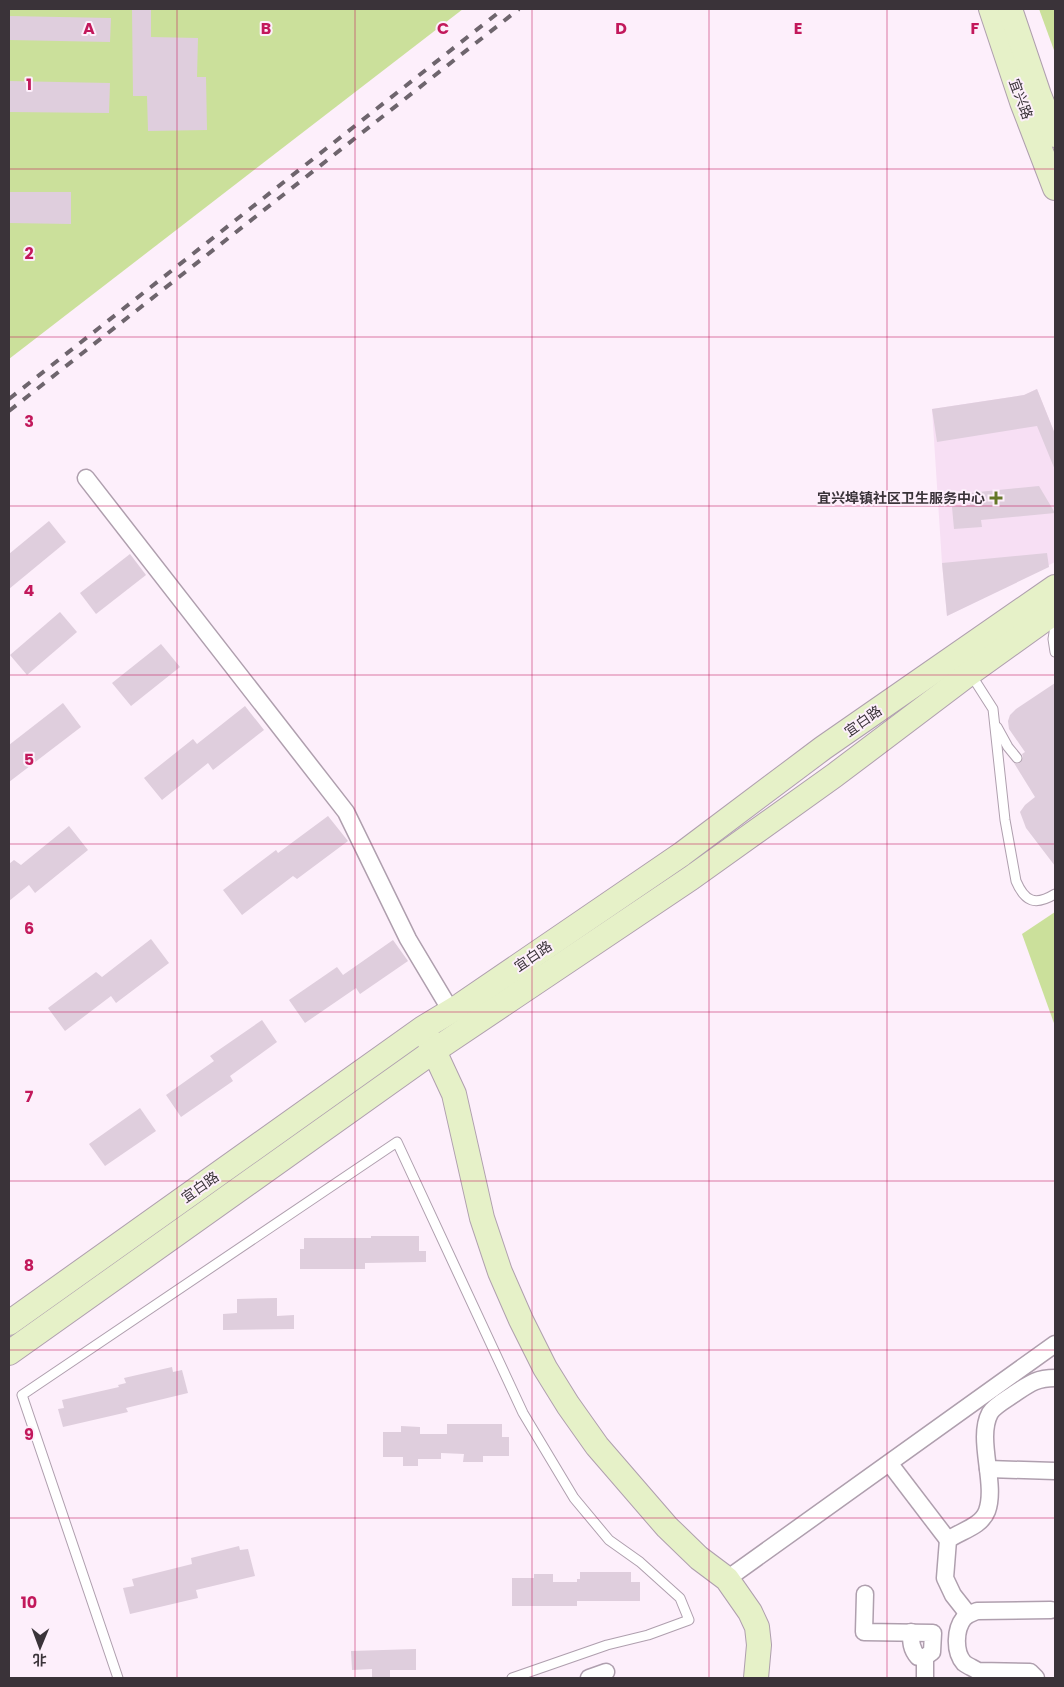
<svg xmlns="http://www.w3.org/2000/svg" width="1064" height="1687" font-family="Poppins,'Noto Sans SC',sans-serif">
<rect width="100%" height="100%" fill="#fdeffb"/>
<path fill="#f7dff4" d="M1037,389L1055,434V562L947,616L942,563L932,409L1024,395Z"/>
<g fill="#cbe09b">
<path d="M9,9H463L9,359Z"/>
<path d="M1039,9H1055V53Z"/>
<path d="M1055,912V1026L1022,934Z"/>
</g>
<g fill="#dfcedd">
<path d="M132,9H151V37L198,38L197,77H206L207,130L148,131L147,96H133Z"/>
<path d="M9,16L111,18L110,42L9,40Z"/>
<path d="M9,81L110,83L109,113L9,112Z"/>
<path d="M9,192H71V224L9,223Z"/>
<path d="M1037,389L1055,434V470L1037,426L937,442L932,409L1024,395Z"/>
<path d="M1039,486L1055,513L981,520L982,527L954,529L952,507L970,505L969,493Z"/>
<path d="M49,521L66,542L9,589V554Z"/>
<path d="M1047,553L1049,567L947,616L942,563Z"/>
<path d="M130,554L146,575L96,614L80,593Z"/>
<path d="M60,612L77,632L27,675L10,655Z"/>
<path d="M161,644L180,667L131,706L112,683Z"/>
<path d="M1055,683V866L1026,828L1020,812L1025,805L1035,797L1014,763L1018,764L1021,762L1023,757L1022,754L1025,752L1009,729L1008,721L1010,715L1016,709Z"/>
<path d="M63,703L81,727L9,782V745Z"/>
<path d="M245,706L264,730L213,770L208,763L162,800L144,778L193,739L197,744Z"/>
<path d="M328,816L348,841L297,879L293,876L242,915L223,890L276,850L278,853Z"/>
<path d="M69,826L88,850L35,893L29,885L9,901V864L14,860L21,865Z"/>
<path d="M151,939L169,963L116,1003L111,996L65,1031L48,1008L96,972L102,977Z"/>
<path d="M393,940L408,961L360,994L356,988L305,1023L289,1000L337,967L343,975Z"/>
<path d="M262,1020L277,1042L230,1076L233,1081L181,1117L166,1095L214,1061L210,1056Z"/>
<path d="M140,1108L156,1131L105,1166L89,1144Z"/>
<path d="M371,1236H419V1251H426V1262L365,1263V1269H300V1249H304V1238H371Z"/>
<path d="M277,1298V1316L294,1315V1329L223,1330V1314L237,1313V1299Z"/>
<path d="M172,1367L173,1372L182,1370L188,1393L126,1408L128,1412L63,1427L58,1409L64,1408L62,1400L119,1387L118,1385L126,1383L124,1378Z"/>
<path d="M447,1424H502V1437H509V1456H483V1462H463L464,1454L441,1453V1459H418V1466H403V1457H383V1432H401V1426L420,1427V1434H447Z"/>
<path d="M239,1546L240,1550L248,1549L255,1576L196,1590L198,1598L130,1614L123,1588L134,1586L132,1579L192,1564L191,1558Z"/>
<path d="M580,1572H631V1582H640V1601H577V1606H512V1578H534V1574H553V1582H577V1579H580Z"/>
<path d="M416,1649V1670H390V1678H372V1669L352,1670L351,1651Z"/>
</g>
<g fill="none" stroke-linecap="round" stroke-linejoin="round">
<defs>
<g id="lane">
<path d="M1055,626L1053,639L1055,652"/>
<path d="M970,673L993,709L1005,820L1016,881C1025,902 1035,906 1055,894"/>
<path d="M997,727L1008,747L1017,758"/>
<path d="M118,1678L22,1395L397,1142L523,1413L574,1498L609,1540L640,1562L680,1598L689,1620L648,1635L607,1645L512,1678"/>
</g>
<g id="street">
<path d="M86,478L346,812L408,939L451,1011"/>
<path d="M890,1464L948,1540"/>
<path d="M988,1469L1055,1471"/>
<path d="M727,1579L1055,1344"/>
<path d="M865,1594L864,1632L933,1633L932,1652L925,1657V1678"/>
<path d="M968,1614L953,1595L945,1578L948,1540C960,1531 981,1527 987,1511C997,1483 976,1439 990,1413C994,1406 1007,1399 1014,1394C1029,1384 1036,1378 1055,1378"/>
<path d="M911,1632C911,1642 911,1649 918,1657H925"/>
<path d="M589,1678L606,1672"/>
<path d="M1036,1678L1030,1672L978,1671C973,1668 968,1666 964,1663C954,1652 955,1629 964,1618C968,1614 972,1613 977,1611L1051,1610"/>
</g>
<g id="secondary">
<path d="M991,9L1022,102L1055,188"/>
<path d="M1010,9L1039,95L1055,135"/>
<path d="M428,1038L454,1094L482,1218L500,1272L521,1320L545,1368L568,1405L597,1446L667,1527L699,1558L727,1579L750,1612L757,1627L759,1645L756,1678"/>
<path d="M9,1323L423,1028L461,1005L682,854L823,748L1055,587"/>
<path d="M9,1353L435,1050L691,878L835,775L970,673L1055,612"/>
</g>
</defs>
<use href="#lane" stroke="#af9fae" stroke-width="11"/>
<use href="#street" stroke="#af9fae" stroke-width="19"/>
<use href="#secondary" stroke="#af9fae" stroke-width="26"/>
<use href="#lane" stroke="#fff" stroke-width="9"/>
<use href="#street" stroke="#fff" stroke-width="16"/>
<use href="#secondary" stroke="#e6f1c8" stroke-width="24"/>
<g stroke="#6e656d" stroke-width="4" stroke-dasharray="9 9" stroke-linecap="butt">
<path d="M9,399L503,9"/>
<path d="M9,411L519,9"/>
</g>
</g>
<path fill="none" stroke="#c2185b" stroke-width="1" stroke-opacity="0.55" d="M177,9V1678M355,9V1678M532,9V1678M709,9V1678M887,9V1678M9,169H1055M9,337H1055M9,506H1055M9,675H1055M9,844H1055M9,1012H1055M9,1181H1055M9,1350H1055M9,1518H1055"/>
<path fill="#647828" stroke="#fdeffb" stroke-width="2" d="M993.5 490.5h5v5h5v5h-5v5h-5v-5h-5v-5h5z"/>
<g text-anchor="middle" dominant-baseline="central" stroke-width="4" stroke-linejoin="round" paint-order="stroke">
<g font-size="14" fill="#3a3339" stroke="#fdeffb">
<text transform="translate(1021 99) rotate(70)">宜兴路</text>
<text transform="translate(863 721) rotate(-35)">宜白路</text>
<text transform="translate(533 956) rotate(-34)">宜白路</text>
<text transform="translate(200 1187) rotate(-35)">宜白路</text>
</g>
<g font-size="14" font-weight="bold" fill="#3a3339" stroke="#fdeffb" text-anchor="end">
<text x="985" y="498">宜兴埠镇社区卫生服务中心</text>
</g>
</g>
<g font-size="16" text-anchor="middle" font-weight="bold" fill="#c2185b" stroke="#fdeffb" stroke-width="4" stroke-linejoin="round" paint-order="stroke">
<text x="89" y="34">A</text>
<text x="266" y="34">B</text>
<text x="443" y="34">C</text>
<text x="621" y="34">D</text>
<text x="798" y="34">E</text>
<text x="975" y="34">F</text>
<text x="29" y="90">1</text>
<text x="29" y="259">2</text>
<text x="29" y="427">3</text>
<text x="29" y="596">4</text>
<text x="29" y="765">5</text>
<text x="29" y="934">6</text>
<text x="29" y="1102">7</text>
<text x="29" y="1271">8</text>
<text x="29" y="1440">9</text>
<text x="29" y="1608">10</text>
</g>
<rect width="1064" height="1687" fill="none" stroke="#3a3339" stroke-width="20"/>
<g transform="translate(40 1647) rotate(181)" stroke="#fdeffb" stroke-width="4" paint-order="stroke">
<path d="M0-4L9 19L0 12L-9 19Z" fill="#3a3339"/>
<text y="-8" font-size="14" font-weight="bold" text-anchor="middle" fill="#3a3339">北</text>
</g>
</svg>
